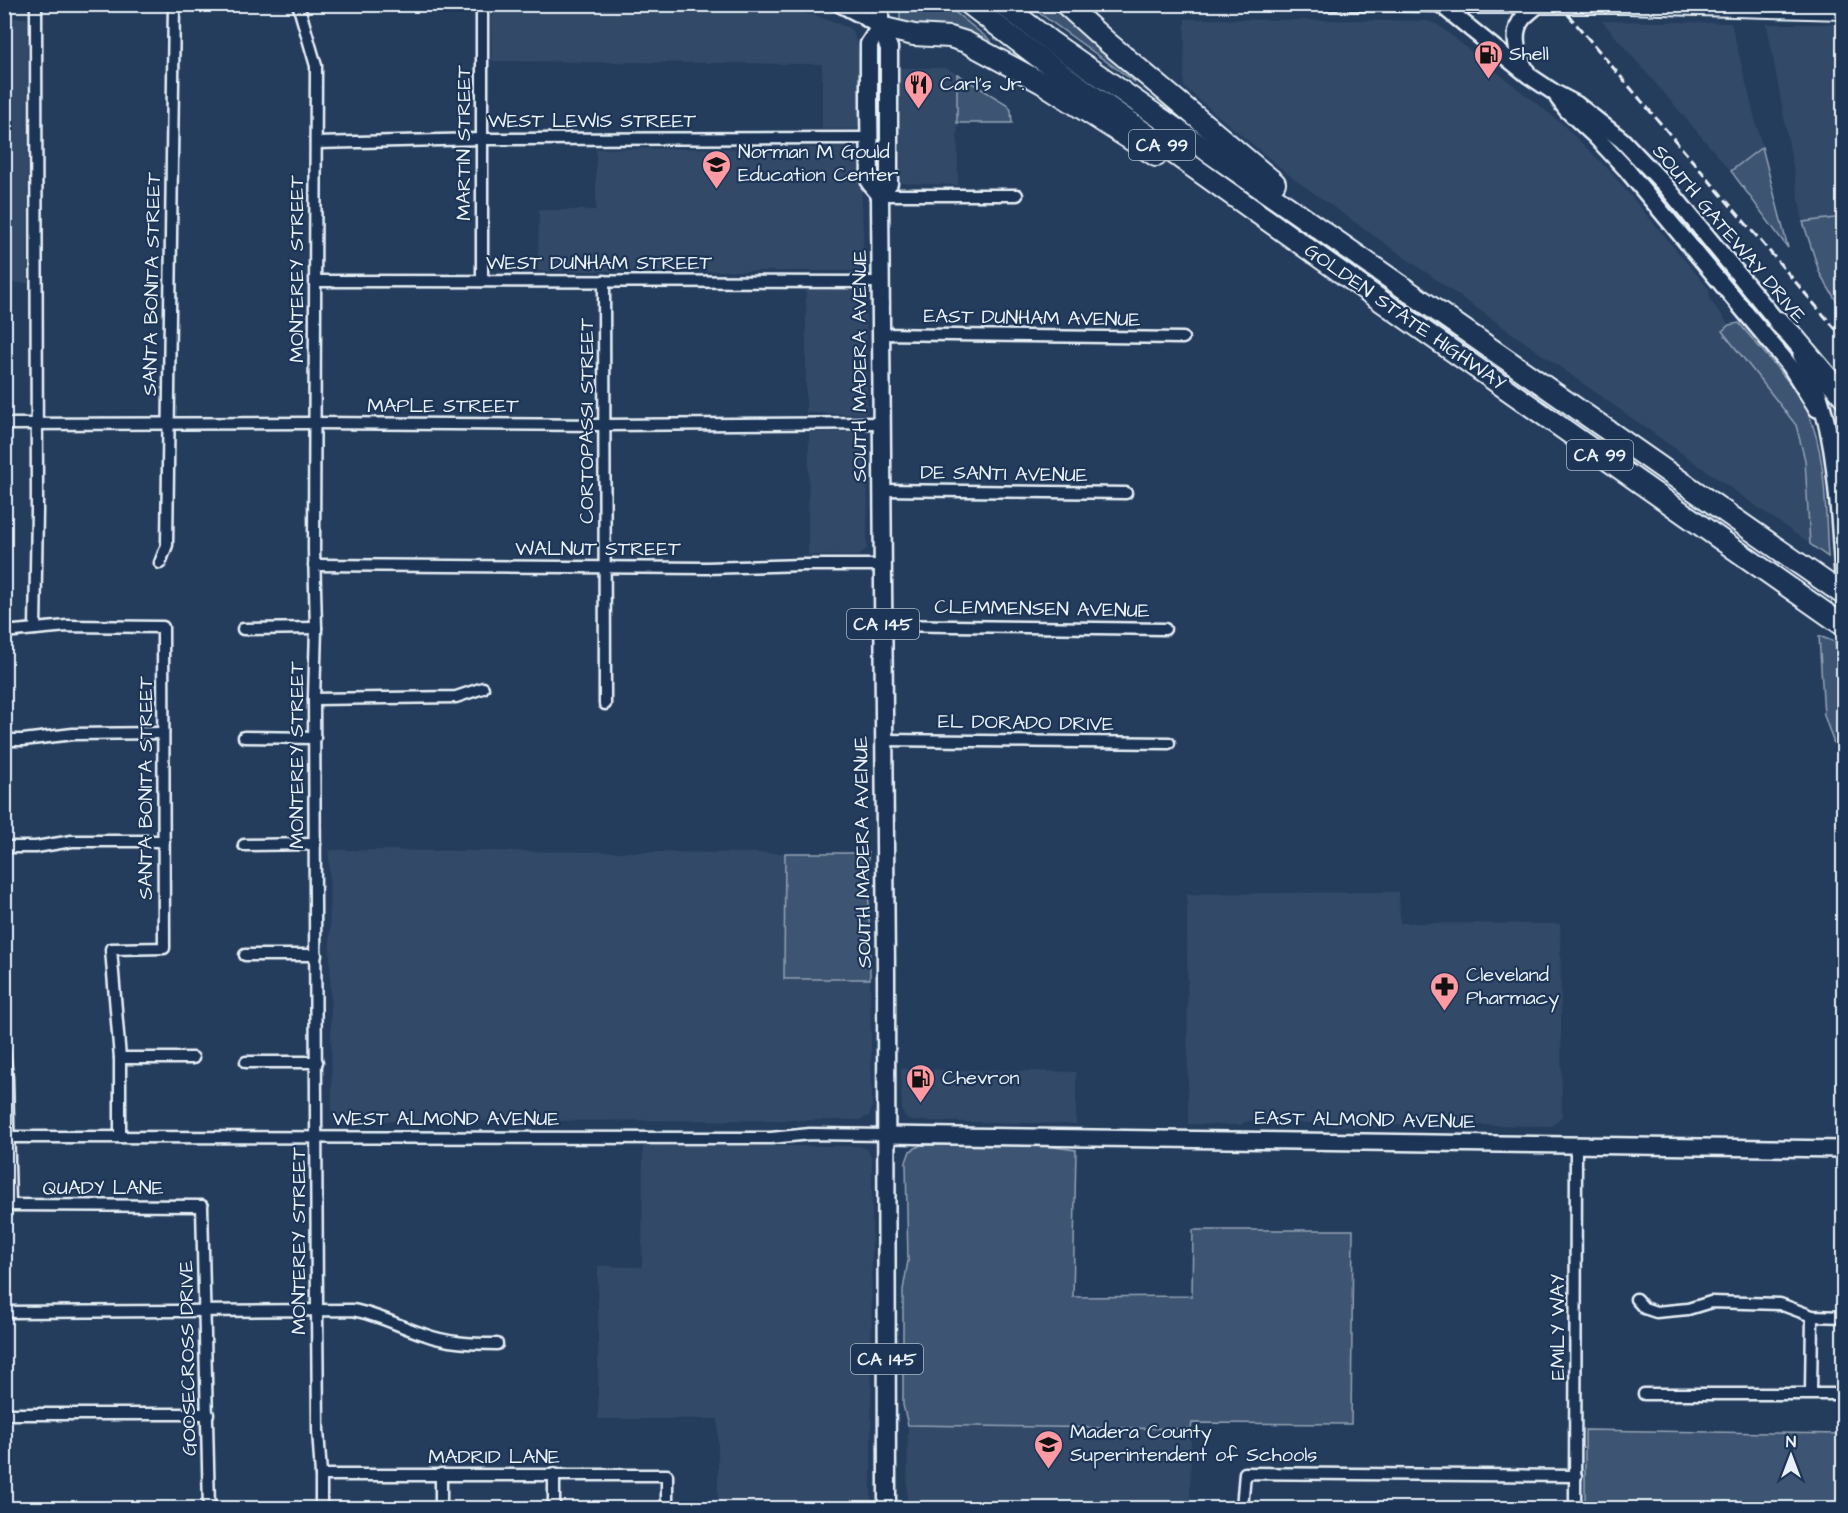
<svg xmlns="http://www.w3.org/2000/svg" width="1848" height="1513" font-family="'Architects Daughter',sans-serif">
<rect width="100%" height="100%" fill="#253d5d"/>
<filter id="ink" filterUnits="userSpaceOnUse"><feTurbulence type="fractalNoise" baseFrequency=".0167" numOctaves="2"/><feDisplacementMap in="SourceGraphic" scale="12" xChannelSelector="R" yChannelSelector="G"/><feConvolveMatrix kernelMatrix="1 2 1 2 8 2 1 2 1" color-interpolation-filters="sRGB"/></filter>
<g filter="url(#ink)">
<g fill="#334a68">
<path d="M501,9L783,10L814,15L849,28L854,34L859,52L860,125L856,129H822V64L492,61L491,19L493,12Z"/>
<path d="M5,18H27L28,283H5Z"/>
<path d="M1185,19L1427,21L1438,25L1561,123L1608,169L1709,289L1710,300L1729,325L1723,331L1796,423L1806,462L1810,544L1294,179L1184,87Z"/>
<path d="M1602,21L1731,23L1762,147L1731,171Z"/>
<path d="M1767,24H1843V217L1803,222Z"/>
<path d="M900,68H946L957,74L958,185L901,183Z"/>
<path d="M856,148L860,153L864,265L860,271H538L539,210H596V149Z"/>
<path d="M806,290H861L866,295L867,410L865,414L806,413Z"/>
<path d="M809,432H860L868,441L867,548L859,556L808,555Z"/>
<path d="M329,850L785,853L784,979H870L872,1107L869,1116L860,1120L332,1121Z"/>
<path d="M1399,892L1400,923L1560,924L1562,1116L1552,1126L1408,1124L1382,1127L1325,1126L1310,1123L1264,1122L1259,1119L1245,1122L1241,1125L1188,1124L1187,894Z"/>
<path d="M901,1069L1076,1072V1124L913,1121L906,1118L902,1111Z"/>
<path d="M643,1146H860L868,1150L872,1159L871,1508H718V1419H598V1266L642,1267Z"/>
<path d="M908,1425L1191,1429L1190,1508H907Z"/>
</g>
<g fill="#3e5472" stroke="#93a2b5" stroke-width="1.5">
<path d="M900,5H946L991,41L986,47L906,27L900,20Z"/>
<path d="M1028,5H1058L1139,76L1135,82Z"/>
<path d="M957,74L1008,105L1011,110L1012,123H957Z"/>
<path d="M1762,147L1788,248L1731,171Z"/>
<path d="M1843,217H1844L1843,312L1820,274L1803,222Z"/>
<path d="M1739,323C1761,350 1791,380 1807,411C1827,453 1825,511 1828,557L1810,544L1805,460L1796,425L1722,331L1729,325Z"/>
<path d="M1833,396L1843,409V491L1837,424L1829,400Z"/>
<path d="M1819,636L1835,642L1843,705V770L1824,715Z"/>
<path d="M785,853H868L870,979H784Z"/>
<path d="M921,1145L1046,1146L1076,1150L1073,1297L1192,1296L1193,1230H1353L1351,1424L1192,1423L1191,1429L908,1425L903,1405V1290L908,1261L906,1162L910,1151Z"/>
<path d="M1585,1430L1843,1434V1508H1585Z"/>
</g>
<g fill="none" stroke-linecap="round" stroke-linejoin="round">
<defs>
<g id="minor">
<path d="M298,4L316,66L314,550L316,628L314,699L317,1310L318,1430L321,1475V1508"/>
<path d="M482,4V281"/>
<path d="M1270,4L1442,6"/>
<path d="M316,143L482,139L869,138"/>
<path d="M880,195H1017"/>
<path d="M316,281L881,282"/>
<path d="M604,281L605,704"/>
<path d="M881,334L1183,338"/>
<path d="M4,424L314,423L605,425L882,423"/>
<path d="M882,490L1126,493"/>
<path d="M160,563L167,545L174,4"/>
<path d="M314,565L707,568L802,565H883"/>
<path d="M883,625L1165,629"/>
<path d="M35,629L37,510L36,4"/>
<path d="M243,629L316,628"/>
<path d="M4,632L67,626L163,627L164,948L111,949L120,1058V1137"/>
<path d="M314,699L456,697L483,688"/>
<path d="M244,737L315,738"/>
<path d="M4,740H23L73,734L163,733"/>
<path d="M883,740L1169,743"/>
<path d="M244,845L315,844"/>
<path d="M4,847H36L72,841H164"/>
<path d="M245,955H316"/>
<path d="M4,1051L7,1078L10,1205"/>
<path d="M120,1058H193"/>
<path d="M246,1062H317"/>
<path d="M4,1137L771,1138L810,1134L886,1135"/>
<path d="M4,1205L202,1206L209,1508"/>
<path d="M1636,1299L1644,1308L1656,1312L1688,1309L1711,1302L1780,1304L1812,1316L1844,1317"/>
<path d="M4,1312L352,1310C378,1314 398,1326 423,1334C447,1343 471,1344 497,1344"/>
<path d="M1811,1392L1812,1316"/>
<path d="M1644,1394H1844"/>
<path d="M4,1414H208"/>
<path d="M554,1474V1508"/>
<path d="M321,1475H667V1508"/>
<path d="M441,1508V1474"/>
<path d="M1242,1508L1245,1473L1576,1476"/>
<path d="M1575,1508L1576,1145"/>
</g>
<path id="tertiary" d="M1442,6H1627L1844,12"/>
<g id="secondary">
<path d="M1440,4L1528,75L1555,93L1576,104L1622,140L1665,185L1784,330"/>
<path d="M1527,72C1518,57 1510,33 1523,18C1528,13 1533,9 1538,5"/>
<path d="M1558,98L1567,110L1595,136L1626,169L1790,366L1817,409"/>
<path d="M1801,355C1839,420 1838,514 1844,588"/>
<path d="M886,1135L1844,1149"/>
</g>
<g id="primary">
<path d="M841,4L864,16L880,27"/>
<path d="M880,4V27L889,48V183L880,195L886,971L887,1508"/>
<path d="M880,27L869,44V104L870,183L880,195"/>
</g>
<g id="motorway">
<path d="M969,4L1037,56L1357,284L1844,626"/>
<path d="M1002,4L1050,41L1844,595"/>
<path d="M1065,4L1107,42L1275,183"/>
<path d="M880,27L914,35L950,37L966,42L1042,83L1156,156"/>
<path d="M1779,322L1792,335L1844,397"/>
</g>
</defs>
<use href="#minor" stroke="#e8f1f8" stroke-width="15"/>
<use href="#tertiary" stroke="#e8f1f8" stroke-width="18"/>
<use href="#secondary" stroke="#e8f1f8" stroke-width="20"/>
<use href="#primary" stroke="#e8f1f8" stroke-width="21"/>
<use href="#motorway" stroke="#e8f1f8" stroke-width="24"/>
<use href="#minor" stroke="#1d3557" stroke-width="10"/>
<use href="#tertiary" stroke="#1d3557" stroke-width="14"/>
<use href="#secondary" stroke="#1d3557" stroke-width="15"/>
<use href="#primary" stroke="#1d3557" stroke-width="16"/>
<use href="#motorway" stroke="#1d3557" stroke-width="20"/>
<path stroke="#e8f1f8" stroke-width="3" stroke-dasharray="9 4.5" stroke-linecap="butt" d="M1559,4L1844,339"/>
</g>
</g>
<defs>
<symbol id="fuel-pin" viewBox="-11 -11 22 30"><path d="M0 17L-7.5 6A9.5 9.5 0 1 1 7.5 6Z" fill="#ff9aa2" stroke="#1d3557"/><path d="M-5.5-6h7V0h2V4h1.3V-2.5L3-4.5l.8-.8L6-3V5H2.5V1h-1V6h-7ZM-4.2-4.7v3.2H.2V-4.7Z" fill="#111"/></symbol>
<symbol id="restaurant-pin" viewBox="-11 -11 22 30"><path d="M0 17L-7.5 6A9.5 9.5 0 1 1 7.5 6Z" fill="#ff9aa2" stroke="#1d3557"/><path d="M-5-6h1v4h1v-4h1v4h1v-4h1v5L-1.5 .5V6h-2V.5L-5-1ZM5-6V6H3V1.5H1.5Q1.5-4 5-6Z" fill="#111"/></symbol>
<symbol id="school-pin" viewBox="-11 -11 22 30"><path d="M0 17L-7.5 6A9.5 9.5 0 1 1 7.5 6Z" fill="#ff9aa2" stroke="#1d3557"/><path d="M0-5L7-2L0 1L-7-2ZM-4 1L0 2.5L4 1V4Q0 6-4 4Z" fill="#111"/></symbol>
<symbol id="pharmacy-pin" viewBox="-11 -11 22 30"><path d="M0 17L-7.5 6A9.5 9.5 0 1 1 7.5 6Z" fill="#ff9aa2" stroke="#1d3557"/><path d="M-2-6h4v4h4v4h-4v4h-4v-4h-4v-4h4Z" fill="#111"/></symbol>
</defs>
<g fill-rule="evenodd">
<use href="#fuel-pin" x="1472" y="38" width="33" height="45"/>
<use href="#restaurant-pin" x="902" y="68" width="33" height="45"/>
<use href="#school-pin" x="700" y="148" width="33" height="45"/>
<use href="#pharmacy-pin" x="1428" y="970" width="33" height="45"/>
<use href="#fuel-pin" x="904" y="1062" width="33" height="45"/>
<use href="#school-pin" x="1032" y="1428" width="33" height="45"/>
</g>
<g text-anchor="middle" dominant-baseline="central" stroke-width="4.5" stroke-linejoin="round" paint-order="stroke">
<g fill="#1d3557" stroke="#abb9c8" stroke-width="1.5">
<rect x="1129" y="130" width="66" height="30" rx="4.5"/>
<rect x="1567" y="440" width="66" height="30" rx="4.5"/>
<rect x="847" y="609" width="72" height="30" rx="4.5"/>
<rect x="851" y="1344" width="72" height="30" rx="4.5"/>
</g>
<g font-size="18" font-weight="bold" fill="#e8f1f8">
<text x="1162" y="145">CA 99</text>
<text x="1600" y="455">CA 99</text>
<text x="883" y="624">CA 145</text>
<text x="887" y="1359">CA 145</text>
</g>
<g font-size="20" fill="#e8f1f8" stroke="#1d3557" text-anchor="start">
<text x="1509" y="54">Shell</text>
<text x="940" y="84">Carl's Jr.</text>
<text x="738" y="152">Norman M Gould<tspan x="738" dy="23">Education Center</tspan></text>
<text x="1466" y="975">Cleveland<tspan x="1466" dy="23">Pharmacy</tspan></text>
<text x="942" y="1078">Chevron</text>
<text x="1070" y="1432">Madera County<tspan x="1070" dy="23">Superintendent of Schools</tspan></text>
</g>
<g font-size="20" fill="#e8f1f8" stroke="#1d3557">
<text x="592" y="121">WEST LEWIS STREET</text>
<text transform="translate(464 143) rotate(-90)">MARTIN STREET</text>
<text transform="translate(1729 234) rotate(50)">SOUTH GATEWAY DRIVE</text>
<text x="599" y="263">WEST DUNHAM STREET</text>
<text transform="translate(297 269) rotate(-90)">MONTEREY STREET</text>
<text transform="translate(152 284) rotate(-89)">SANTA BONITA STREET</text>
<text transform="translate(1405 317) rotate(35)">GOLDEN STATE HIGHWAY</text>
<text transform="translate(1032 318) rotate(1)">EAST DUNHAM AVENUE</text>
<text transform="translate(860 366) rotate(-90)">SOUTH MADERA AVENUE</text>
<text x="443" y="406">MAPLE STREET</text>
<text transform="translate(587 421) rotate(-90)">CORTOPASSI STREET</text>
<text transform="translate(1004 474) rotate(1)">DE SANTI AVENUE</text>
<text x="598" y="549">WALNUT STREET</text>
<text transform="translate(1042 609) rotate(1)">CLEMMENSEN AVENUE</text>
<text transform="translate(1026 723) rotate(1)">EL DORADO DRIVE</text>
<text transform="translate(297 755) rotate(-90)">MONTEREY STREET</text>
<text transform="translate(146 788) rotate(-90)">SANTA BONITA STREET</text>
<text transform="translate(863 852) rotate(-91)">SOUTH MADERA AVENUE</text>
<text x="446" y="1119">WEST ALMOND AVENUE</text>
<text transform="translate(1365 1120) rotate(1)">EAST ALMOND AVENUE</text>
<text x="103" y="1188">QUADY LANE</text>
<text transform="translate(299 1241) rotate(-90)">MONTEREY STREET</text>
<text transform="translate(1558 1327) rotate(-90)">EMILY WAY</text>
<text transform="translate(188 1358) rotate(-91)">GOOSECROSS DRIVE</text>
<text x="494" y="1457">MADRID LANE</text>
</g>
</g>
<rect width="1848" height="1513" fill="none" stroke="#1d3557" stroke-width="24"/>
<rect x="12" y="12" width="1824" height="1489" fill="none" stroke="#e8f1f8" stroke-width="2" filter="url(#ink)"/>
<g transform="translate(1791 1456)" stroke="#1d3557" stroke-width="4.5" paint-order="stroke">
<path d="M0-4.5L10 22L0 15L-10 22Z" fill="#e8f1f8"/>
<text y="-9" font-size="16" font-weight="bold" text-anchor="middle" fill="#e8f1f8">N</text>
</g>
</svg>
